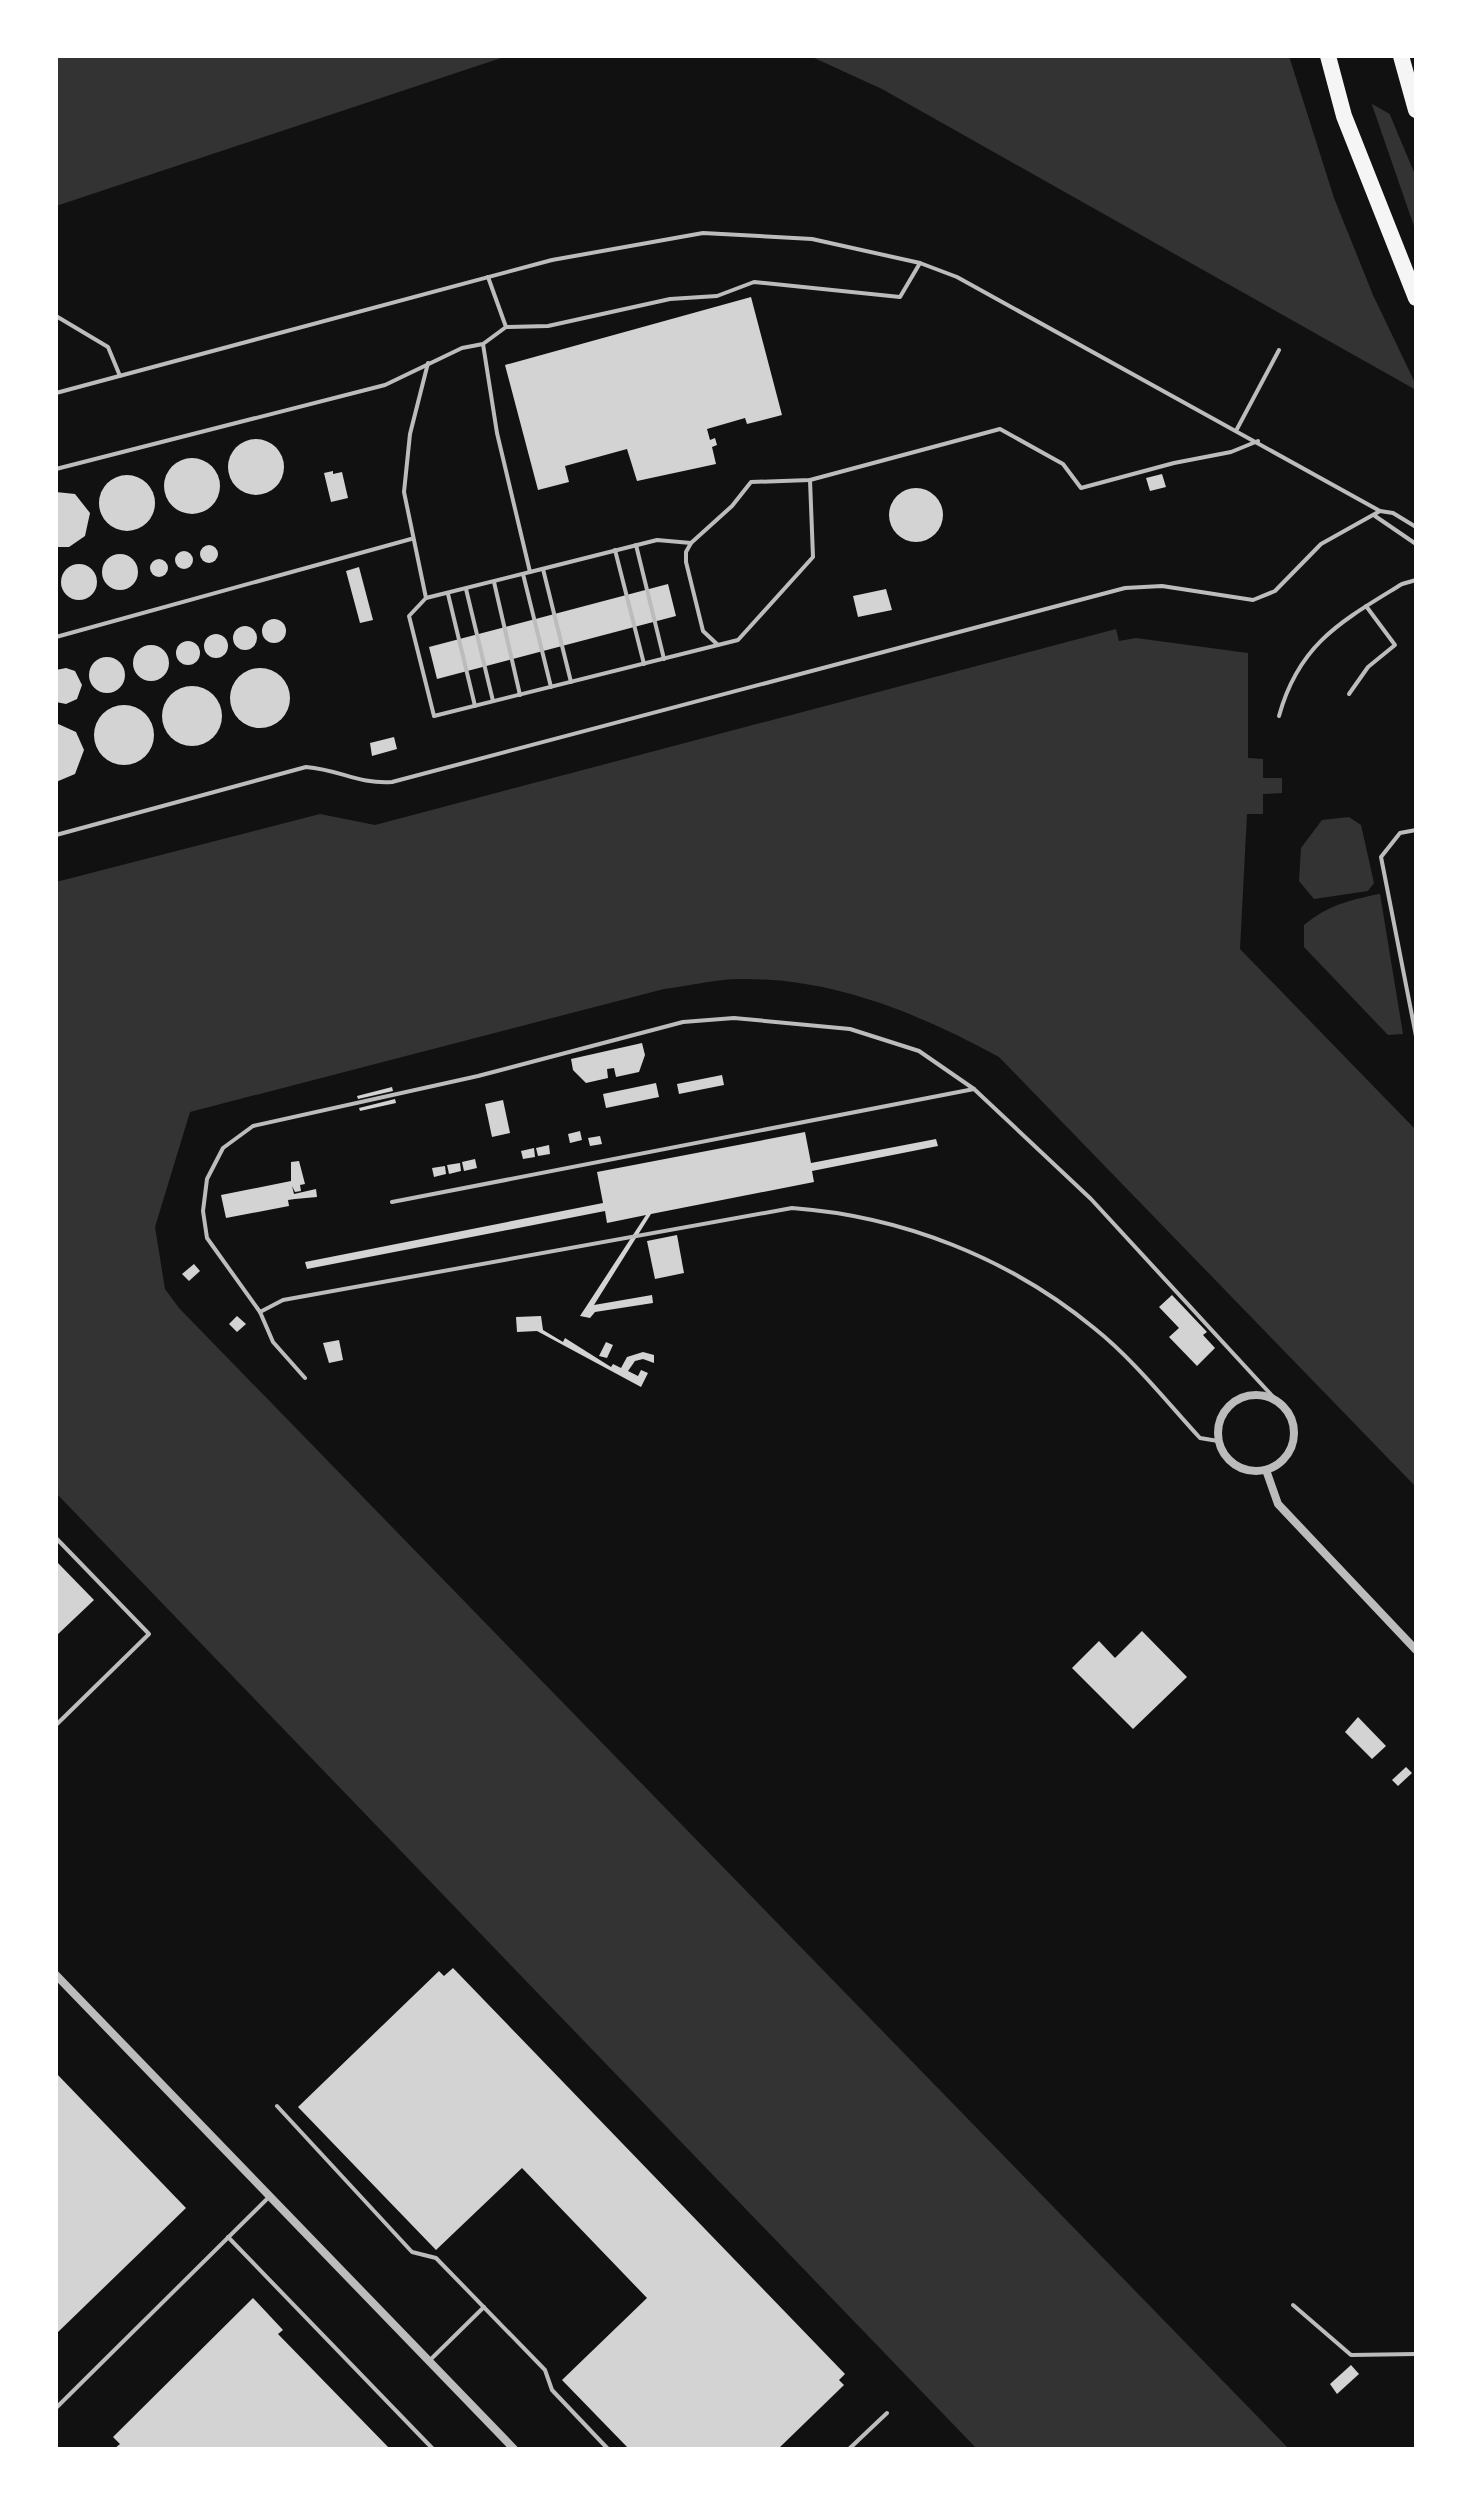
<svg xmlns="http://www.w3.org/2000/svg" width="1472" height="2505" font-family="'Times New Roman',serif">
<rect width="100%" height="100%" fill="#111"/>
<g fill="#333">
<path d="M56,56H507L56,206Z"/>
<path d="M810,56H1288L1416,129V390L882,89Z"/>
<path d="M1116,629L1119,641L1136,638L1248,653V758L1263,759V778H1282V793L1263,794V814H1247L1240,949L1416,1130V1487L999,1057C918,1013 831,977 737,979C713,980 688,986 664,989L190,1112L155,1227L165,1289L179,1308L1289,2449H977L56,1493V882L320,814L375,825Z"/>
<path d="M1349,817L1361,825L1374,883L1368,891L1314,899L1299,881L1301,848L1322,820Z"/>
<path d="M1379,894H1380L1403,1034L1388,1035L1304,947V925C1328,905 1350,900 1379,894Z"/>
</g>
<g fill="#111">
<path d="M1289,56H1296L1370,99L1416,232V385L1373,295L1334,198Z"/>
<path d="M1389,109L1416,125V177L1390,115Z"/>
</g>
<g fill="#d3d3d3">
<path d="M751,297L782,415L747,424L745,418L707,429L710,440L715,438L717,445L712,447L716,464L637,481L627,449L565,466L569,482L538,490L505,365Z"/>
<circle cx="256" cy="467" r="28"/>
<circle cx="192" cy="486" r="28"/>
<path d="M333,471V474L342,472L348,498L331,502L324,473Z"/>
<path d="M1162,474L1166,487L1150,491L1146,478Z"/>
<circle cx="127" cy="503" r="28"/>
<circle cx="916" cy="515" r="27"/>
<path d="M56,492L75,494L90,513L85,536L69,547H56Z"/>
<circle cx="209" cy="554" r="9"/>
<circle cx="184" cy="560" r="9"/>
<circle cx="120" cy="572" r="18"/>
<circle cx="159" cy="568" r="9"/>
<circle cx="79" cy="582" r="18"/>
<path d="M359,567L373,620L360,623L346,571Z"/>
<path d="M668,584L676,616L437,679L429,647Z"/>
<path d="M886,589L892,610L858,617L853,596Z"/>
<circle cx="274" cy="631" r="12"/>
<circle cx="245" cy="638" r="12"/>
<circle cx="216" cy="646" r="12"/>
<circle cx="188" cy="653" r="12"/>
<circle cx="151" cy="663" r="18"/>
<circle cx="107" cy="675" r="18"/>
<circle cx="260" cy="698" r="30"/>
<path d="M66,668L75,671L82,685L77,699L66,704L56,702V670Z"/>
<circle cx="192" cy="716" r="30"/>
<circle cx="124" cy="735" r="30"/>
<path d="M56,723L76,732L84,750L75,774L56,782Z"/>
<path d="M394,737L397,749L372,756L370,743Z"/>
<path d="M642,1043L645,1055L639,1072L616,1077L614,1068L607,1069L608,1078L586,1083L573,1070L571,1059Z"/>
<path d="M722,1075L724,1085L679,1094L677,1084Z"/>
<path d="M656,1083L659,1097L606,1108L603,1094Z"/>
<path d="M392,1087L393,1091L358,1099L357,1096Z"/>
<path d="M395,1099L396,1103L360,1111L359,1108Z"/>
<path d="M503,1100L510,1133L492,1137L485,1104Z"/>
<path d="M580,1131L582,1140L570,1143L568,1134Z"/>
<path d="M805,1132L811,1163L936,1139L938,1146L812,1171L814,1182L651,1214L594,1305L652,1295L653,1303L595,1312L590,1318L580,1316L646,1215L607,1223L605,1211L307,1269L305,1262L603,1203L597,1172Z"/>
<path d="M600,1136L602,1144L590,1146L588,1138Z"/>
<path d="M549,1145L550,1154L538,1156L536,1148Z"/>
<path d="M534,1148L535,1157L523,1159L521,1151Z"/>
<path d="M475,1159L477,1168L464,1171L462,1162Z"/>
<path d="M299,1161L305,1184L300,1185L301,1191L295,1192L292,1186L294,1194L316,1189L317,1197L295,1199L288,1200L289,1206L226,1218L221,1195L291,1181V1162Z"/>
<path d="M460,1163L461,1171L449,1174L447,1165Z"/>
<path d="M445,1166L446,1174L434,1177L432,1168Z"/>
<path d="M677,1235L684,1273L655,1279L647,1241Z"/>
<path d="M194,1264L200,1271L189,1281L182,1274Z"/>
<path d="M1172,1295L1207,1332L1203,1335L1215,1348L1197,1366L1169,1337L1179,1328L1159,1307Z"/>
<path d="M237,1316L246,1324L237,1332L229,1324Z"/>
<path d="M541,1316L543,1330L563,1342L565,1338L611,1367L613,1364L621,1368L627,1357L643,1352L654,1355V1363L643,1359L635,1361L628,1371L638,1376L641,1370L648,1373L641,1387L537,1331L517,1332L516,1317Z"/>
<path d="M339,1340L343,1360L329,1363L323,1343Z"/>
<path d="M606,1342L613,1345L607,1358L599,1356Z"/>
<path d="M56,1561L94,1600L56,1636Z"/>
<path d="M1142,1631L1187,1677L1133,1729L1072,1668L1099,1641L1115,1658Z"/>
<path d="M1358,1717L1386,1746L1372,1759L1345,1732Z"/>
<path d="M1406,1767L1412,1773L1398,1786L1392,1780Z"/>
<path d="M453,1968L845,2374L839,2380L844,2385L778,2449H629L562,2380L647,2298L522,2168L436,2250L298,2107L439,1971L444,1976Z"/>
<path d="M56,2073L186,2208L56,2334Z"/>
<path d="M253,2298L283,2330L278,2334L390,2449H114L120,2444L113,2437Z"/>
<path d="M1351,2365L1359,2374L1337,2394L1330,2384Z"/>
</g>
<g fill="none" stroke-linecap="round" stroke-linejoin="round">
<g stroke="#bcbcbc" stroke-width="4">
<path d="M488,277L506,327L483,344L497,433L530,572L657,540L691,543L732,506L751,482L810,480L1000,429L1063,464L1081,488L1174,463L1231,452L1258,441"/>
<path d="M56,316L108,347L120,376"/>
<path d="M506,327L548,326L670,299L717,296L754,282L900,297L920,263"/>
<path d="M428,363L410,434L404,492L426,598L530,572"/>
<path d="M56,393L552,260L703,233L812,239L920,263L957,277L1380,511L1393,513L1416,527"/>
<path d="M1237,429L1279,350"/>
<path d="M56,469L385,385L462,348L483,344"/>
<path d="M1375,516L1416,544"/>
<path d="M691,543L686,552V562L703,631L718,645"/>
<path d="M636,545L664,659"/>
<path d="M615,550L644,664"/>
<path d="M543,569L571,682"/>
<path d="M523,574L551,687"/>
<path d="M494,582L520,695"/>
<path d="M466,589L493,701"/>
<path d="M448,594L475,706"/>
<path d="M426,598L409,616L434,716L738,640L813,557L810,480"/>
<path d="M56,637L411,539"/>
<path d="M1349,694L1368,667L1395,645L1366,606"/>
<path d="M1279,716C1299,643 1342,621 1402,584L1416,580"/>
<path d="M1416,830L1400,833L1381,857L1416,1036"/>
<path d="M56,835L306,767C341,770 357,784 392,782L1125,588L1162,586L1253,600L1275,591L1321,544L1380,511"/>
<path d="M392,1202L974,1089L1091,1199L1276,1400"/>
<path d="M260,1312L207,1238L203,1211L207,1179L223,1148L253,1126L478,1076L683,1022L734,1018L850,1029L919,1051L974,1089"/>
<path d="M305,1378L273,1342L260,1312L283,1300L792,1208C902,1216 1009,1258 1094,1328C1133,1359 1166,1401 1200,1438L1218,1441"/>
<path d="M56,1538L149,1634L56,1725"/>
<path d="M277,2106L412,2252L436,2258L545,2370L552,2390L608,2449"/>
<path d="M228,2237L433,2449"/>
<path d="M1293,2305L1351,2355L1416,2354"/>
<path d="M429,2361L484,2307"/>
<path d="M56,2408L270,2196"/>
<path d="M849,2449L887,2413"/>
</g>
<g stroke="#bcbcbc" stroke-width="8">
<circle cx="1256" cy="1433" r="38"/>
<path d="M1266,1470L1278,1504L1416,1650"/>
<path d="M56,1975L514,2449"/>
</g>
<g stroke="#f5f5f5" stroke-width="16">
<path d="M1328,56L1344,116L1416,298"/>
<path d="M1401,56L1416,110"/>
</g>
</g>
<rect width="1472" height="2505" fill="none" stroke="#ffffff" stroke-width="116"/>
</svg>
